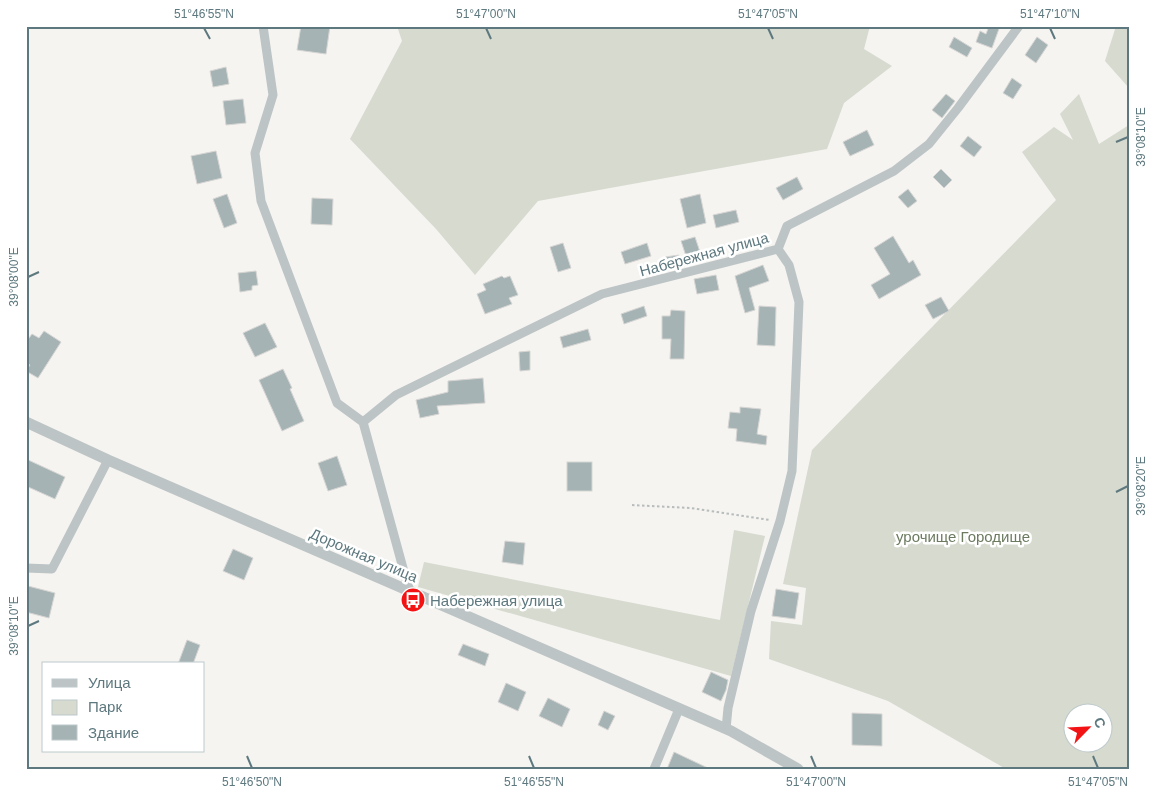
<svg xmlns="http://www.w3.org/2000/svg" width="1155" height="795" font-family="Arial,sans-serif">
<rect width="100%" height="100%" fill="#f5f4f0"/>
<g fill="#d6dacf" fill-rule="evenodd">
<path d="M397,26H870L864,49L892,66L844,103L827,149L538,201L475,275L436,229L350,139L402,41Z"/>
<path d="M1116,26H1129V88L1105,61Z"/>
<path d="M1079,94L1099,144L1129,125V769H1006L888,701L769,659L771,621L802,625L806,588L783,584L812,450L1056,200L1022,152L1054,127L1073,140L1060,114ZM1072,712H1102V742H1072Z"/>
<path d="M734,530L765,536L731,676L418,587L424,562L720,620Z"/>
</g>
<g fill="#a5b3b5" stroke="#d6d5d3">
<path d="M301,26H330L326,54L297,50Z"/>
<path d="M989,26H1000L992,48L976,42L980,31L986,34Z"/>
<path d="M954,37L972,48L967,57L949,47Z"/>
<path d="M1037,37L1048,45L1036,63L1025,55Z"/>
<path d="M226,67L229,84L213,87L210,71Z"/>
<path d="M1012,78L1022,85L1013,99L1003,93Z"/>
<path d="M946,94L955,101L942,118L932,110Z"/>
<path d="M243,99L246,123L226,125L223,101Z"/>
<path d="M867,130L874,145L850,156L843,142Z"/>
<path d="M968,136L982,147L974,157L960,146Z"/>
<path d="M216,151L222,178L197,184L191,156Z"/>
<path d="M941,169L952,180L944,188L933,177Z"/>
<path d="M797,177L803,189L783,200L776,188Z"/>
<path d="M908,189L917,201L908,208L898,197Z"/>
<path d="M227,194L237,223L224,228L213,199Z"/>
<path d="M700,194L706,223L687,228L680,199Z"/>
<path d="M312,198L333,199L332,225L311,224Z"/>
<path d="M736,210L739,222L716,228L713,215Z"/>
<path d="M893,236L909,263L913,260L921,275L879,299L871,285L890,274L874,248Z"/>
<path d="M695,237L700,252L686,256L681,241Z"/>
<path d="M563,243L571,268L558,272L550,247Z"/>
<path d="M647,243L651,256L625,264L621,252Z"/>
<path d="M679,255L680,264L667,267L665,257Z"/>
<path d="M763,265L769,281L749,288L755,310L745,313L735,276Z"/>
<path d="M256,271L258,285L252,286V290L240,292L238,273Z"/>
<path d="M716,275L719,290L697,294L694,279Z"/>
<path d="M502,276L504,278L510,276L518,295L509,298L512,304L485,314L477,294L486,290L483,284Z"/>
<path d="M941,297L949,311L933,319L925,305Z"/>
<path d="M644,306L647,316L624,324L621,314Z"/>
<path d="M759,306L776,307L775,346L757,345Z"/>
<path d="M671,310L685,311L684,359H670L671,339H662V316H670Z"/>
<path d="M265,323L277,347L255,357L243,333Z"/>
<path d="M588,329L591,340L563,348L560,337Z"/>
<path d="M44,331L61,342L38,378L26,371L30,365L26,362V342L32,334L39,338Z"/>
<path d="M530,351V370L520,371L519,352Z"/>
<path d="M283,369L292,388L290,389L304,421L282,431L259,380Z"/>
<path d="M483,378L485,403L437,406L439,414L420,418L416,400L448,392V381Z"/>
<path d="M740,407L761,409L757,434L767,436L766,445L736,441L737,429L728,428L730,412L740,413Z"/>
<path d="M337,456L347,485L328,491L318,463Z"/>
<path d="M26,459L65,477L55,499L26,486Z"/>
<rect x="567" y="462" width="25" height="29"/>
<path d="M505,541L525,543L523,565L502,562Z"/>
<path d="M233,549L253,558L244,580L223,571Z"/>
<path d="M28,586L55,593L49,618L26,612V592Z"/>
<path d="M776,589L799,593L795,619L772,616Z"/>
<path d="M187,640L200,645L193,664H178Z"/>
<path d="M463,644L489,654L485,666L458,655Z"/>
<path d="M711,672L728,680L726,690L721,701L702,692Z"/>
<path d="M506,683L526,692L518,711L498,702Z"/>
<path d="M548,698L570,709L562,727L539,716Z"/>
<path d="M604,711L615,716L608,730L598,725Z"/>
<path d="M852,713L882,714V746L852,745Z"/>
<path d="M674,752L710,769H667Z"/>
</g>
<g fill="none" stroke-linecap="round" stroke-linejoin="round">
<path stroke="#b7bcbd" stroke-width="2" stroke-dasharray="2.5 2.5" stroke-linecap="butt" d="M632,505L691,508L770,520"/>
<g stroke="#bdc4c6" stroke-width="9">
<path d="M263,26L273,95L255,153L261,201L337,403L363,422L406,579L410,591"/>
<path d="M363,422L396,395L602,294L778,249L787,226L894,171L929,144L958,108L1019,26"/>
<path d="M26,568L52,569L108,460"/>
<path d="M726,729L728,708L751,611L780,521L792,471L799,302L789,265L778,249"/>
<path d="M654,769L679,709"/>
</g>
<path stroke="#bdc4c6" stroke-width="11" d="M26,422L108,460L731,731L798,769"/>
</g>
<path fill="none" stroke="#5d787e" stroke-width="2" d="M204,28L210,39M486,28L491,39M768,28L773,39M1050,28L1055,39M1116,142L1128,137M28,277L39,272M1116,492L1128,486M28,626L39,621M247,756L252,768M529,756L534,768M811,756L816,768M1093,756L1098,768"/>
<defs>
<symbol id="bus-disc" viewBox="-11 -11 22 22"><circle r="9.5" fill="#f31314" stroke="#fff"/><path d="M-5-6H5V4H4V6H2V4H-2V6H-4V4H-5ZM-3.5-4V0h7V-4ZM-3.5 1.2v1.5H-2V1.2ZM2 1.2v1.5H3.5V1.2Z" fill="#fff"/></symbol>
</defs>
<g fill-rule="evenodd">
<use href="#bus-disc" x="399" y="586" width="28" height="28"/>
</g>
<g text-anchor="middle" dominant-baseline="central" stroke-width="5" stroke-linejoin="round" paint-order="stroke">
<g font-size="15" fill="#5d787e" stroke="#fff">
<text transform="translate(704 254) rotate(-15)">Набережная улица</text>
<text transform="translate(364 555) rotate(23)">Дорожная улица</text>
</g>
<g font-size="15" fill="#6c7b60" stroke="#fff">
<text x="963" y="536">урочище Городище</text>
</g>
<g font-size="15" fill="#5d787e" stroke="#fff" text-anchor="start">
<text x="430" y="600">Набережная улица</text>
</g>
</g>
<rect width="1155" height="795" fill="none" stroke="#ffffff" stroke-width="55"/>
<rect x="42" y="662" width="162" height="90" fill="#ffffff" stroke="#bec9cb"/>
<rect x="52" y="679" width="25" height="8" fill="#bdc4c6" stroke="#bec9cb"/>
<text x="88" y="688" font-size="15" fill="#5d787e">Улица</text>
<rect x="52" y="700" width="25" height="15" fill="#d6dacf" stroke="#bec9cb"/>
<text x="88" y="712" font-size="15" fill="#5d787e">Парк</text>
<rect x="52" y="725" width="25" height="15" fill="#a5b3b5" stroke="#bec9cb"/>
<text x="88" y="738" font-size="15" fill="#5d787e">Здание</text>
<g transform="translate(1088 728) rotate(66)"><circle r="24" fill="#ffffff" stroke="#bec9cb"/>
<path d="M0-4L9 19L0 12L-9 19Z" fill="#f31314"/>
<text y="-8" font-size="14" font-weight="bold" text-anchor="middle" fill="#5d787e">С</text>
</g>
<rect x="28" y="28" width="1100" height="740" fill="none" stroke="#5d787e" stroke-width="2"/>
<g font-size="12" text-anchor="middle" fill="#5d787e">
<text x="204" y="18">51°46'55"N</text>
<text x="486" y="18">51°47'00"N</text>
<text x="768" y="18">51°47'05"N</text>
<text x="1050" y="18">51°47'10"N</text>
<text transform="translate(1141 137) rotate(-90)" y="4">39°08'10"E</text>
<text transform="translate(14 277) rotate(-90)" y="4">39°08'00"E</text>
<text transform="translate(1141 486) rotate(-90)" y="4">39°08'20"E</text>
<text transform="translate(14 626) rotate(-90)" y="4">39°08'10"E</text>
<text x="252" y="786">51°46'50"N</text>
<text x="534" y="786">51°46'55"N</text>
<text x="816" y="786">51°47'00"N</text>
<text x="1098" y="786">51°47'05"N</text>
</g>
</svg>
